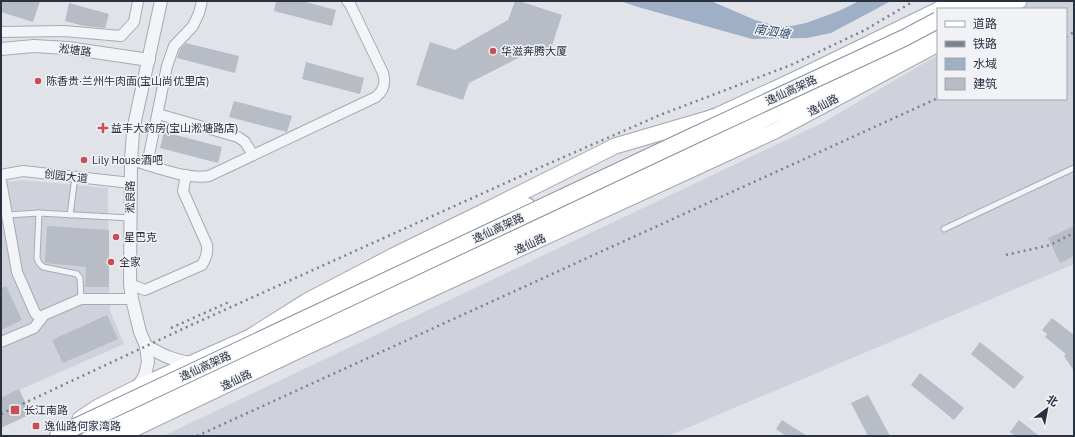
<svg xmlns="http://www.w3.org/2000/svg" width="1075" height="437" font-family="'PT Sans','Noto Sans SC',sans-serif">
<rect width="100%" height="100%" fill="#e1e3e9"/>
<g fill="#cfd2da">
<path d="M1031,1H1074V264L668,436H163L822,123L938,55V99H1066V9H1017Z"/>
<path d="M22,180L108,188L109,287L110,311L124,344L1,398V183Z"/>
</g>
<path fill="#9eafc6" d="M620,1H711L755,20L777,26H792L806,23L839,11L859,1H891L831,33L807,38L752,39L638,7Z"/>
<g fill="#b8bcc5">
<path d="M1,1H40L33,22L1,12Z"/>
<path d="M276,1H302L336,10L332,26L274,11Z"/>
<path d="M515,1H519L562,15L548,58L530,52L469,83L463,100L416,85L430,42L455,50L508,20Z"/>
<path d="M69,3L109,14L105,28L84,26L65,21Z"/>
<path d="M186,43L239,56L235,73L177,58L180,49Z"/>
<path d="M306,62L364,78L360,94L302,79Z"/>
<path d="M234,101L292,116L287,132L229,117Z"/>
<path d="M164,132L222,147L218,163L160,148Z"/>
<path d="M47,226L109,230V287H85L86,267L45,263Z"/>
<path d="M1074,226V256L1060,263L1048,238Z"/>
<path d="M6,286L22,320L1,330V288Z"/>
<path d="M107,315L118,339L63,363L52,340Z"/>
<path d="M1052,318L1074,335V371L1064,356L1066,354L1045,337L1047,334L1042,330Z"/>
<path d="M980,342L1024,377L1014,389L971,354Z"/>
<path d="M920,373L964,408L954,420L911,385Z"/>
<path d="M19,389L31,414L1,428V398Z"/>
<path d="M868,395L890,436H868L851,403Z"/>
<path d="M782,420L807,436H786L776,429Z"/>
<path d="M1019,420L1039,436H1015L1010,432Z"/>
</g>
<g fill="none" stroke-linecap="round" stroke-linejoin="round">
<defs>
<g id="service">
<path d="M39,213L37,258L39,263L43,267L77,274L80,278L81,299"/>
<path d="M7,215L39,213L130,218"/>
<path d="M70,215L75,177"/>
<path d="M944,229L1074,168"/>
</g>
<g id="minor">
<path d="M1,32L64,31L121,36L134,22L138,1"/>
<path d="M158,114L238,137L245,142L253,155"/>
<path d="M131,160C153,166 187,180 209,176L376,97C384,90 386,83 383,73L350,4L347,1"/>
<path d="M147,165L167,66L174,46L193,26L199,13L202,1"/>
<path d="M1,175L23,171L131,183"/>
<path d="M1,181L17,272L35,313L41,319"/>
<path d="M130,284L145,290L202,265C206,258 208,253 207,245L183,191L186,175"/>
<path d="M1,342L34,328L44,315L81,299H132"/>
</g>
<g id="tertiary">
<path d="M1,49L34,46L68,48L149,60"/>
<path d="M146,346C163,355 171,360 191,363"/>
<path d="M136,388L141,382L145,375L148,362L146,346L140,332L132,299L130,284L131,160L133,132L135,121L161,1"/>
</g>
<g id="primary">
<path d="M939,9L956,1"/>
<path d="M1004,9L1019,1"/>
<path d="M80,419L98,407L136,388L250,337L307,301L393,256L487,210L615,146L714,117L794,80L938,10"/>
<path d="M119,436L306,347L775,131L938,44"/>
</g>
<g id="trunk">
<path d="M958,9L973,1"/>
<path d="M985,9L1000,1"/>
<path d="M671,138L714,117"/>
<path d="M318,305L378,274L527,206"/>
<path d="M58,436L71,429"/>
<path d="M90,436L693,154L938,34"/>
</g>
</defs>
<use href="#service" stroke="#a6aab3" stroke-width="7"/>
<use href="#minor" stroke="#a6aab3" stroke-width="12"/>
<use href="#tertiary" stroke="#a6aab3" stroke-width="14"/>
<use href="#primary" stroke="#a1a7b4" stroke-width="17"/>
<use href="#trunk" stroke="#89909e" stroke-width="18"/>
<use href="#service" stroke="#f3f4f7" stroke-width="5"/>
<use href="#minor" stroke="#f3f4f7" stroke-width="10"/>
<use href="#tertiary" stroke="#f3f4f7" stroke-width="12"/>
<use href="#primary" stroke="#fff" stroke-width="15"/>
<use href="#trunk" stroke="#fff" stroke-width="16"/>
<g stroke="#7b8291" stroke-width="2.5" stroke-dasharray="2 4" stroke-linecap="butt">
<path d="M1066,37L1074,32"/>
<path d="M1006,255L1050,245L1074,233"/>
<path d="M171,328L229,302"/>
<path d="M1,414L189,326L541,167L660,115L791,65L865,30L914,1"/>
<path d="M197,436L938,98"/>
</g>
<defs>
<path id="trunk-bridge" d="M71,429L691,137L904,38L938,20"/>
</defs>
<use href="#trunk-bridge" stroke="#89909e" stroke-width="18" stroke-linecap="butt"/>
<use href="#trunk-bridge" stroke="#fff" stroke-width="16"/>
</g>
<g fill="#c54e59" stroke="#f0f2f6" stroke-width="1.5">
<circle cx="493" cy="51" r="4"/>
<circle cx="38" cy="81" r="4"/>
<path d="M101 122h4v4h4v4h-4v4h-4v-4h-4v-4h4z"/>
<circle cx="84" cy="160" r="4"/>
<circle cx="116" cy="237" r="4"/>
<circle cx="111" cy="262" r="4"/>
<rect x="10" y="405" width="10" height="10" rx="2"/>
<rect x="32" y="422" width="8" height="8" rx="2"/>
</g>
<g text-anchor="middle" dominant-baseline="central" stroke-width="3" stroke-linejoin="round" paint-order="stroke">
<g font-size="11" fill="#2a313f" stroke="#f0f2f6">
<text transform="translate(75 50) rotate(7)">淞塘路</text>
<text transform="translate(791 90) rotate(-25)">逸仙高架路</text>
<text transform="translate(823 105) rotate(-28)">逸仙路</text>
<text transform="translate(66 176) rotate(7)">创园大道</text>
<text transform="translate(130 197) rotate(-89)">淞良路</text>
<text transform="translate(498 228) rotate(-25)">逸仙高架路</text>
<text transform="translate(530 244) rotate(-25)">逸仙路</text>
<text transform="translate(205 366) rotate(-25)">逸仙高架路</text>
<text transform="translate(236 380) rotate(-26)">逸仙路</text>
</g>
<g font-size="11" fill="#2a313f" stroke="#f0f2f6" text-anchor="start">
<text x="501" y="51">华滋奔腾大厦</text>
<text x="46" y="81">陈香贵·兰州牛肉面(宝山尚优里店)</text>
<text x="111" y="128">益丰大药房(宝山淞塘路店)</text>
<text x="92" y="160">Lily House酒吧</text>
<text x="124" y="237">星巴克</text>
<text x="119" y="262">全家</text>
<text x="24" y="410">长江南路</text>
<text x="44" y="426">逸仙路何家湾路</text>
</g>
<g font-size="12" font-style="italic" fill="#374d70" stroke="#f0f2f6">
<text transform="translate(772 31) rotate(9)">南泗塘</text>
</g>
</g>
<rect width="1075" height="437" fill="none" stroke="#2a313f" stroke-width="4"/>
<rect x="937" y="8" width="130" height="92" fill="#f0f2f6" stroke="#a1a5ad"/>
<rect x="945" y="21" width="20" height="6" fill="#ffffff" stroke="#a1a5ad"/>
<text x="973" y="28" font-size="12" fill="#2a313f">道路</text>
<rect x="945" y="41" width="20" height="6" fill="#7b8291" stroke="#a1a5ad"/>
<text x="973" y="48" font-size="12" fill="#2a313f">铁路</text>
<rect x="945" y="58" width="20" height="12" fill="#9eafc6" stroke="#a1a5ad"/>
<text x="973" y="68" font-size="12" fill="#2a313f">水域</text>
<rect x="945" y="78" width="20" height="12" fill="#b8bcc5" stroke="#a1a5ad"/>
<text x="973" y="88" font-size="12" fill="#2a313f">建筑</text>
<g transform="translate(1047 409) rotate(32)" stroke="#f0f2f6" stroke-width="3" paint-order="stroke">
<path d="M0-3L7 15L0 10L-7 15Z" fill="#2a313f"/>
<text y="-6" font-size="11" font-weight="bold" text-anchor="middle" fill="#2a313f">北</text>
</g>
</svg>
